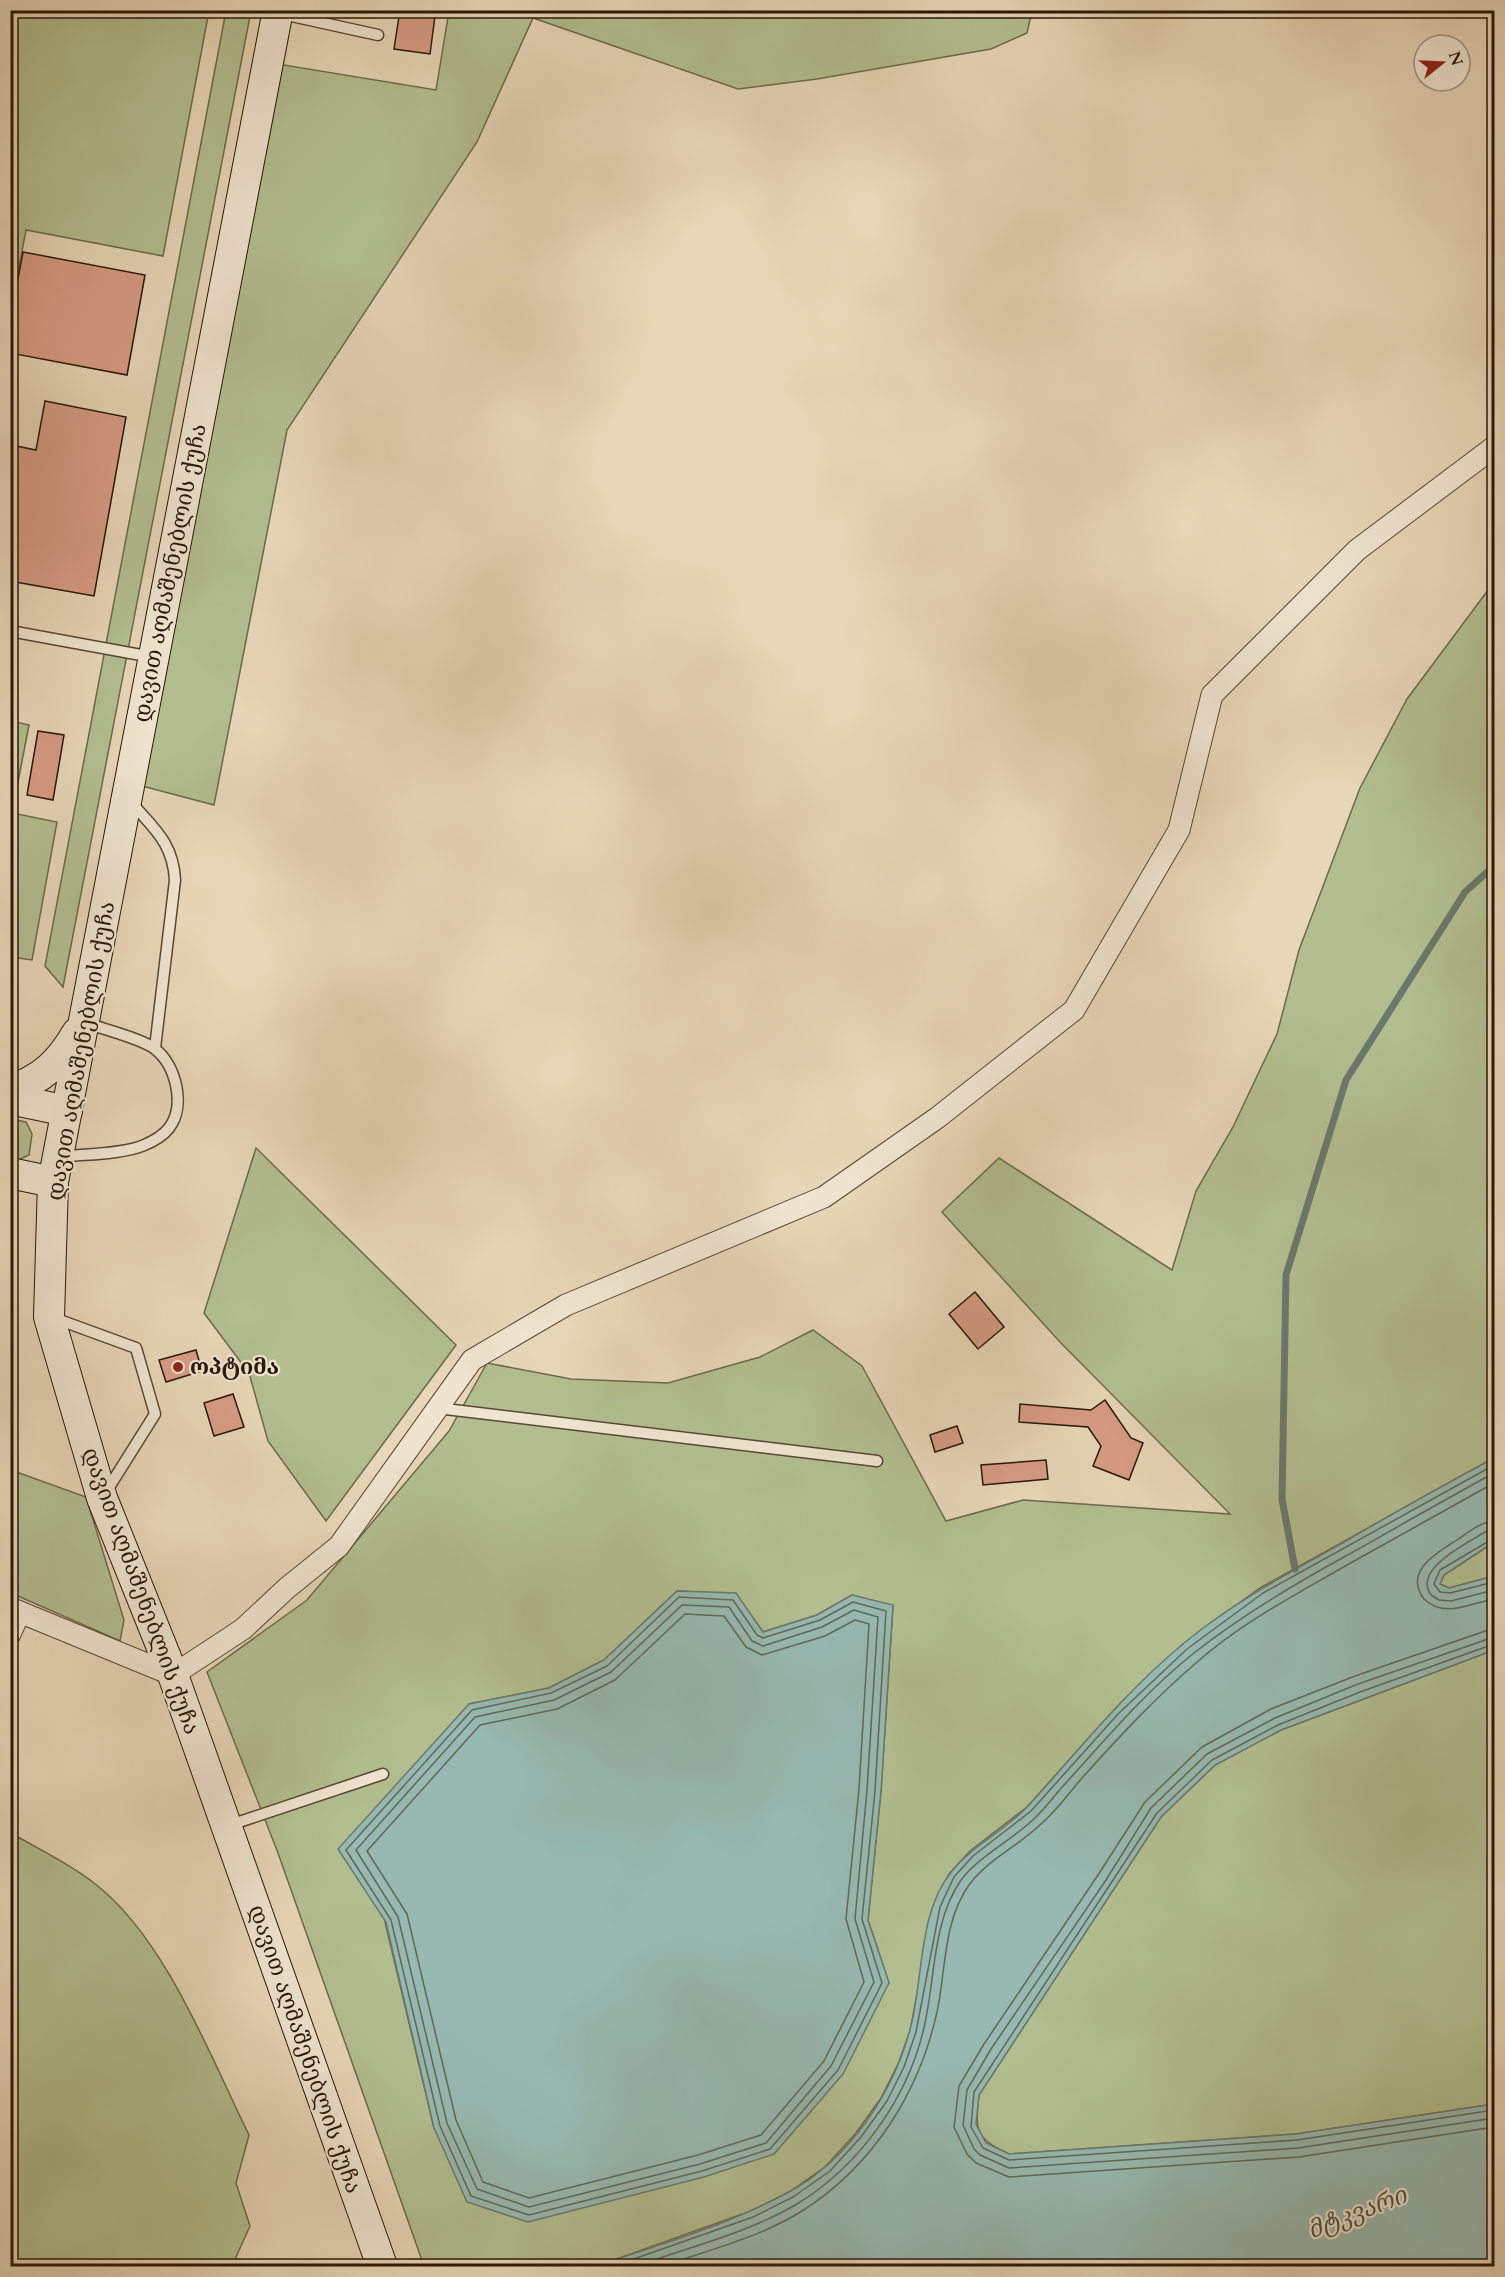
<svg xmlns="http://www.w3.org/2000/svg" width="1505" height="2277" font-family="Cardo,'Noto Serif Georgian',serif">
<rect width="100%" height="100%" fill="#e7d6b7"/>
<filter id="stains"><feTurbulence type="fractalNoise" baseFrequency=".00333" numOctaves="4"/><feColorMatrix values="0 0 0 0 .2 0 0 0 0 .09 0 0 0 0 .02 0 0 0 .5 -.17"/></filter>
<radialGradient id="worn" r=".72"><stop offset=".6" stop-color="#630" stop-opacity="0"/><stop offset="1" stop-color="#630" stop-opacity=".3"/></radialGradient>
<g fill="#b2be90" stroke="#6d6a4c" stroke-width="1.5" fill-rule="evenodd">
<path d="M11,10L209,11L163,256L26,230L11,309Z"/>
<path d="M226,11H251L63,987L45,966Z"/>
<path d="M449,11H1032L1027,33L991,49L817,79L738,89L533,18L477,142L287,430L214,805L142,786L278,64L436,90Z"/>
<path d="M1494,582V1458L1260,1588L1183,1644L1114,1710L1027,1807L970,1851L949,1874L934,1905L910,2031L898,2064L881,2098L856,2133L825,2167L789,2192L751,2211L597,2266H424L278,1853L207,1672L307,1600L449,1431L487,1363L571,1379L668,1383L760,1357L813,1330L862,1366L946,1521L1023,1500L1230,1514L1060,1342L942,1212L999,1158L1172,1270L1196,1191L1233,1127L1277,1034L1299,950L1360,788L1407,699ZM677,1591L736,1594L763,1632L817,1615L852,1595L893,1606L881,1791L868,1920L889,1983L434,2128L385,1922L469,1704L549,1688L604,1660Z"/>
<path d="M11,721L29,725L12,813L57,822L32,960L11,957Z"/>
<path d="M11,1119L26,1122L32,1134L29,1155L18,1160L11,1159Z"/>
<path d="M256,1148L456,1345L326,1521L268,1441L249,1373L204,1313Z"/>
<path d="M11,1470L86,1497L124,1620L120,1641L11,1593Z"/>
<path d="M1494,1542V1576L1449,1588L1440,1584L1444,1575Z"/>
<path d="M1494,1650V2104L1296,2134L1009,2154C975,2138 975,2131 979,2095L1161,1817L1215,1765L1281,1730Z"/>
<path d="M11,1833C38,1849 69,1863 94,1883C165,1937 210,2056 249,2135L236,2183L250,2226L232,2266H11Z"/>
</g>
<g fill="#97b9b1" stroke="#6b786d" stroke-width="1.5">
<path d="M1494,1458V1542L1444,1575L1440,1584L1449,1588L1494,1576V1650L1281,1730L1215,1765L1161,1817L979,2095L976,2124L986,2143L1009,2154L1296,2134L1494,2104V2266H597C660,2244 728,2225 787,2193C851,2159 898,2087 913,2017C923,1970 920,1909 952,1871C974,1844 1006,1830 1029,1805C1079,1750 1126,1691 1183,1644C1231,1604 1285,1575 1339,1545C1390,1515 1442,1486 1494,1458Z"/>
<path d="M677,1591L736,1593L763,1632L817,1615L852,1595L893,1605L881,1791L868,1920L889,1983L843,2074L774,2154L704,2177L528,2222L467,2202L434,2128L386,1922L338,1849L469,1704L549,1688L604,1660Z"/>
</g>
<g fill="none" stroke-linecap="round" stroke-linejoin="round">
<g stroke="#60685c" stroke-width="1.5">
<path d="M1494,1521C1480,1522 1469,1532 1457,1540C1437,1553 1403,1571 1424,1599C1445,1619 1470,1603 1494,1599"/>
<path d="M1494,1530L1485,1532C1468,1543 1412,1569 1431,1595L1439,1600L1451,1601L1494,1590"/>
<path d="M1494,1538L1440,1570L1434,1584L1440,1592L1450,1593L1494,1582"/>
<path d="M679,1597L733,1600L757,1635L763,1638L820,1620L853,1602L886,1611L875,1791L862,1919L882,1983L838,2070L770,2149L702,2171L529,2215L471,2196L440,2126L391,1920L346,1850L472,1710L551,1693L607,1666Z"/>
<path d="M682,1605L729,1607L752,1641L763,1646L822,1627L854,1610L878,1617L867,1790L855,1919L874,1982L831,2066L766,2143L700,2164L529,2207L477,2189L447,2123L398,1917L356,1850L475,1717L554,1700L611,1672Z"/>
<path d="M685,1614L724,1616L746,1647L762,1655L825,1636L855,1620L869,1624L859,1789L846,1919L864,1982L824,2061L761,2135L698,2155L529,2198L483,2182L456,2120L407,1914L367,1851L480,1725L557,1709L615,1680Z"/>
<path d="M1494,1628L1355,1676L1271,1709L1202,1747L1145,1802L1098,1875L984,2044L959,2086L954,2127L967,2154L976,2163L1009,2177L1299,2157L1494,2127"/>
<path d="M1494,1637L1358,1684L1275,1718L1207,1754L1151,1808L1106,1880L991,2049L967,2090L963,2125L974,2149L980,2155L1009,2168L1298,2148L1494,2118"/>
<path d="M1494,1644L1360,1692L1278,1725L1212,1760L1157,1813L974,2092L971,2127L983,2148L1009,2160L1297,2140L1494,2110"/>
<path d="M614,2266L753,2217L793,2197L830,2171L861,2137L887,2101L904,2067L916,2032L940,1907L954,1877L973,1856L1031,1811L1118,1714L1187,1649L1263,1593L1494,1465"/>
<path d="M637,2266C689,2247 748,2233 797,2204C861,2165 910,2095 925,2023C935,1977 933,1920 961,1880C981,1854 1013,1840 1036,1817C1046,1807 1055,1795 1064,1785C1105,1740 1146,1691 1194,1653C1241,1616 1291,1586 1344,1557C1394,1529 1444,1500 1494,1473"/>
<path d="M663,2266C709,2250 761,2237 802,2211C873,2166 919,2093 937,2012C946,1971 943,1921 969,1885C988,1859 1019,1846 1042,1823C1057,1810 1069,1793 1082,1778C1118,1738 1155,1698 1196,1663C1241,1623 1295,1595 1347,1565C1396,1538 1445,1510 1494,1483"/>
</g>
<path stroke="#6b786d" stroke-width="7" d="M1295,1569L1282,1499L1286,1275L1346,1080L1465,892L1494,866"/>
</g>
<g fill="#d79c85" stroke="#281707" stroke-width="1.5">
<path d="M400,10L435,16L430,54L394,49Z"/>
<path d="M23,252L145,275L127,375L10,353V321Z"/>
<path d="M45,401L126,417L94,596L10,581V478L16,446L36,450Z"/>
<path d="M38,731L64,735L53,800L27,795Z"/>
<path d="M975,1292L1004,1327L978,1349L949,1314Z"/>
<path d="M196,1350L202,1371L166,1382L159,1360Z"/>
<path d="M233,1394L244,1427L214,1436L204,1403Z"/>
<path d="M1105,1400L1131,1438L1143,1443L1129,1480L1093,1466L1101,1446L1088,1427L1019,1422L1020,1404L1091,1410Z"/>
<path d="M957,1426L963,1443L935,1452L930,1435Z"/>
<path d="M1046,1460L1048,1479L983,1485L981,1465Z"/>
</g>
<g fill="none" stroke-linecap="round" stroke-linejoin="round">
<defs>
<g id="lane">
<path d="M278,13L378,35"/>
<path d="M10,631L152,657"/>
<path d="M130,801C153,828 173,842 175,880L155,1048"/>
<path d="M61,1157C85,1154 121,1154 142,1146C152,1142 163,1136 169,1128C186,1106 176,1065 155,1049C143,1039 103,1029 86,1023"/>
<path d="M54,1318L136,1348L155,1414L106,1492"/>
<path d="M437,1408L877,1461"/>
<path d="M230,1825L383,1774"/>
</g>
<g id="street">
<path d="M10,1608L173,1675L243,1629L287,1588L339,1546L472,1360L566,1305L824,1197L937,1118L1074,1010L1179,830L1212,695L1357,550L1494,447"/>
<path d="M10,1634L20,1612"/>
</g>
<g id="secondary">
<path d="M278,10L53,1182L49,1317L102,1498L173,1675L382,2266"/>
<path d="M10,1090C43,1079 60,1062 77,1033"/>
<path d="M10,1099L67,1111"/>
<path d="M10,1173L53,1182"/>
</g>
</defs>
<use href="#lane" stroke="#584733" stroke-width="13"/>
<use href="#street" stroke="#584733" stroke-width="23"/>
<use href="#secondary" stroke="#281707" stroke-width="32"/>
<use href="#lane" stroke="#efe4d0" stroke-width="10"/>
<use href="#street" stroke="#efe4d0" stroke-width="21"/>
<use href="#secondary" stroke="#efe4d0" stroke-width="30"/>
</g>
<circle fill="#8f2418" stroke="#efe4d0" stroke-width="2" cx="178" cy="1367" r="6"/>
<g text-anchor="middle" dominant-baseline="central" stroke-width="4.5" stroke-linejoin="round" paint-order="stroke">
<g font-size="22" fill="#281707" stroke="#efe4d0">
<text transform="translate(170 573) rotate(-79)">დავით აღმაშენებლის ქუჩა</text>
<text transform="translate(81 1051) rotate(-80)">დავით აღმაშენებლის ქუჩა</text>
<text transform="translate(141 1591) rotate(70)">დავით აღმაშენებლის ქუჩა</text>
<text transform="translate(305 2049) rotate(71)">დავით აღმაშენებლის ქუჩა</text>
</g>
<g font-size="22" font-weight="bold" fill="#281707" stroke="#efe4d0" text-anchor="start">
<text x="190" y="1367">ოპტიმა</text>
</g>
<g font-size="24" font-style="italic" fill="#4f5042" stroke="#efe4d0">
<text transform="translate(1357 2213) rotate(-21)">მტკვარი</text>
</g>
</g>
<rect width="1505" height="2277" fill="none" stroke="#e7d6b7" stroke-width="36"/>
<rect x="12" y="12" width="1481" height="2253" fill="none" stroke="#281707" stroke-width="3"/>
<rect x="18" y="18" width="1469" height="2241" fill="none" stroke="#281707" stroke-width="1.5"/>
<g transform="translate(1442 63) rotate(72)"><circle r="28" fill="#efe4d0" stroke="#9f9280" stroke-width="1.5"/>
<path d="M0-4.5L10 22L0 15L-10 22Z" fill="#8f2418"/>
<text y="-9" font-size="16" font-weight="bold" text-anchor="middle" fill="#281707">N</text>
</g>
<rect width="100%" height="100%" filter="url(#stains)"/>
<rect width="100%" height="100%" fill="url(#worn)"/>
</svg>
